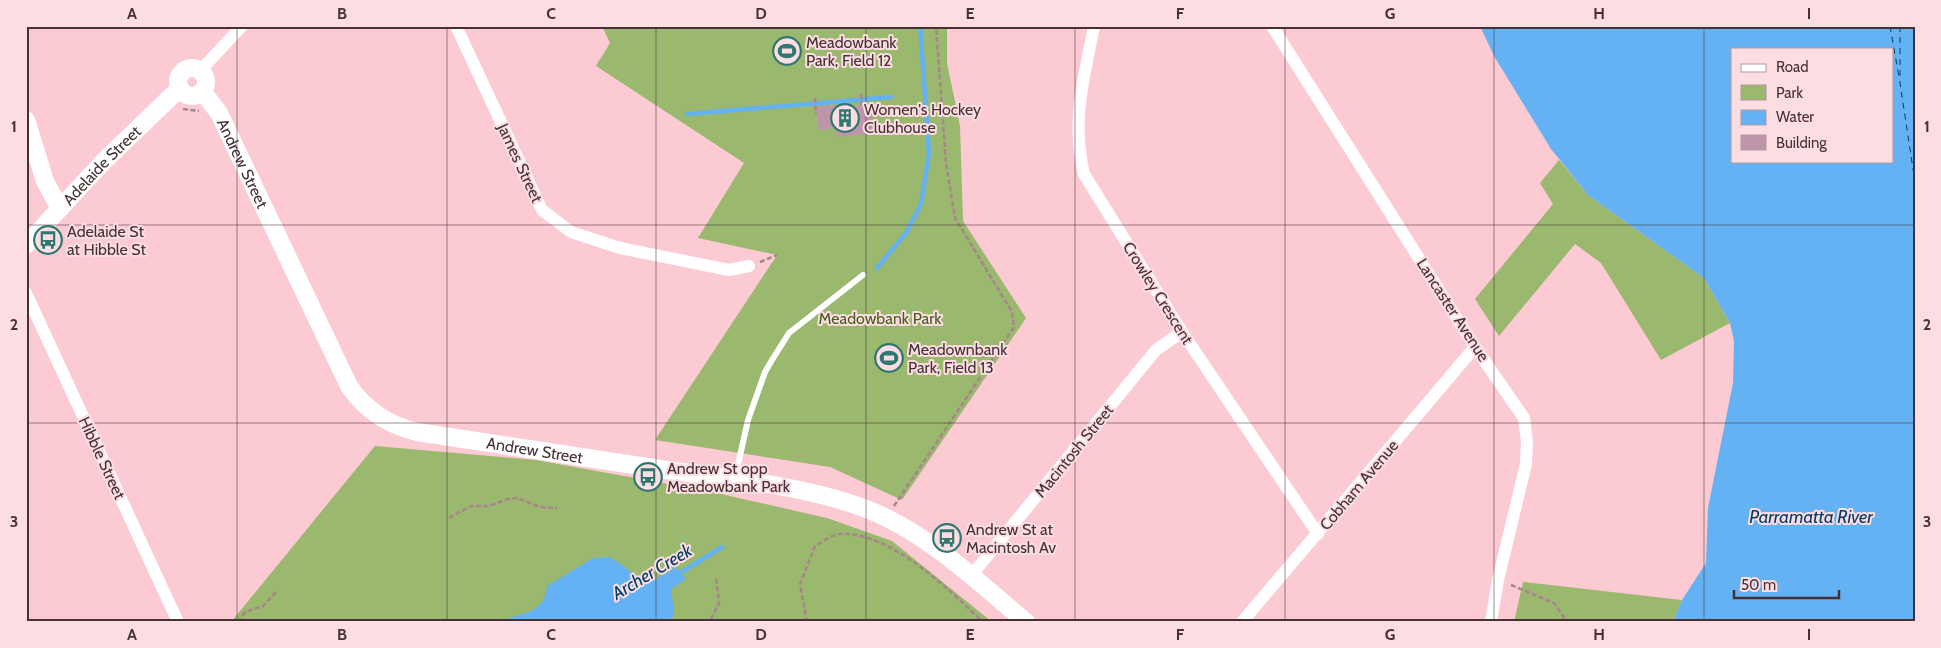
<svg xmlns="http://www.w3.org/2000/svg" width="1941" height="648" font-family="Cabin,sans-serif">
<rect width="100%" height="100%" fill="#fccad3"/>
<g fill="#9ab86e">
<path d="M602,26H947V63L960,126L963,221L1026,318L902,500L830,467L655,440L777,255L698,238L744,163L596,66L610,43Z"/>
<path d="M1559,160L1588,195L1704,278L1730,323L1661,360L1601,263L1575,244L1499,336L1475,299L1553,204L1540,183Z"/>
<path d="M375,446L536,460L712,492L827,518L892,541L992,622H231Z"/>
<path d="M1523,582L1682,600L1673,622H1514Z"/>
</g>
<g fill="#64b1f3" fill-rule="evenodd">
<path d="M1480,26H1915V622H1673L1682,600L1706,563L1708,508L1733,383L1734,341L1730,323L1704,278L1588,195L1551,149L1494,56ZM1732,49H1892V161H1732Z"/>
<path d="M609,557C639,571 637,596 675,567L686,579L671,589L674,612L671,622H501C517,612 545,616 547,586L593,558Z"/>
</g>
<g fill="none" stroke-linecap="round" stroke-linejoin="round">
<g stroke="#64b1f3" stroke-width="4.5">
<path d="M687,114L891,97"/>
<path d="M877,268L906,233L921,204L929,153L920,26"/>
<path d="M675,576L722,547"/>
</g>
<g stroke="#003e68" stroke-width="1" stroke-dasharray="6 5" stroke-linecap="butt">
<path d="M1890,26L1899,77"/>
<path d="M1900,26V83L1915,182"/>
</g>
</g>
<path fill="#be95aa" d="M846,104V107L870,104L873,133L837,137L836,128L819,130L816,107Z"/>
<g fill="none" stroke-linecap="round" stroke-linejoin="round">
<g stroke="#a9848b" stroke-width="2.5" stroke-dasharray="5 2.5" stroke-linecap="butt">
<path d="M861,94L862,105"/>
<path d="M815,98L816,115"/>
<path d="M183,109L199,111"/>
<path d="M760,262L777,255"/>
<path d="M894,506L1014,327L1012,312L955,218L946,163L936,26"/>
<path d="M449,518L471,506H489L508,499L517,498L540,507L557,508"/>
<path d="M1511,585L1554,603L1567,622"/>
<path d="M238,622L245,612L263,606L276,592"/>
<path d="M704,622L711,619L719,603L716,578"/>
<path d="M807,622L800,584L815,546C821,543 831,535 838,534C890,530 950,591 983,622"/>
</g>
<path stroke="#fff" stroke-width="6" d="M735,478L748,420L765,372L772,360L789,333L863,275"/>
<g stroke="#fff" stroke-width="12">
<path d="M456,26L542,210L571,232L620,248L729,270L749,266"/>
<path d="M1094,26C1084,80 1071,119 1084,174L1182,332L1318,534"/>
<path d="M1272,26L1475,347L1524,418L1527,442L1526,464L1498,580L1491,622"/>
<path d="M200,71L242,26"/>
<path d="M26,293L178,622"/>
<path d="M971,576L1156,350L1182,332"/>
<path d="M1242,622L1475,347"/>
</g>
<g stroke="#fff" stroke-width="18">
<circle cx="192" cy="82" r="14"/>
<path id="s1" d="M203,92L219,113L349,386C366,411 388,425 417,432C500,444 584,458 667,470C734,479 827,488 887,518C939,544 983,586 1026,622"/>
<path d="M26,120L45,181L60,209"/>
<path id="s2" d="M26,245L104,161L180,88"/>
</g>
</g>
<path fill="none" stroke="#463236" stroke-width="1" stroke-opacity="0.55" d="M237,26V622M447,26V622M656,26V622M866,26V622M1075,26V622M1285,26V622M1494,26V622M1704,26V622M26,225H1915M26,423H1915"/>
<defs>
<symbol id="stadium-ring" viewBox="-11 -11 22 22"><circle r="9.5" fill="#fcdde2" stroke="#2f7770" stroke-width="1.5"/><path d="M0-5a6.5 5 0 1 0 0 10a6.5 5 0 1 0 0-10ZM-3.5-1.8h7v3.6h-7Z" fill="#2f7770"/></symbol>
<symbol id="building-ring" viewBox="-11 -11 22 22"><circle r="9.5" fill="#fcdde2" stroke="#2f7770" stroke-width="1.5"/><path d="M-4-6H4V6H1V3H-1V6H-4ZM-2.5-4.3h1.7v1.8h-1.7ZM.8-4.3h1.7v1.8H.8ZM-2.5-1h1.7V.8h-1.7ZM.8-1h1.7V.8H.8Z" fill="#2f7770"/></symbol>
<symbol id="bus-ring" viewBox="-11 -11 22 22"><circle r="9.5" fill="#fcdde2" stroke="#2f7770" stroke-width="1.5"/><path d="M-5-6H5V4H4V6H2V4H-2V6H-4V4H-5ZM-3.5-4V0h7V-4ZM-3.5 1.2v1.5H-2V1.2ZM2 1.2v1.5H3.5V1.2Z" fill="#2f7770"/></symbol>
</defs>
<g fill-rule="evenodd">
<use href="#stadium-ring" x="771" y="35" width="32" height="32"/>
<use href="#building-ring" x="829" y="102" width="32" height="32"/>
<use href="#bus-ring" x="32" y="224" width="32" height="32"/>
<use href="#stadium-ring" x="873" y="342" width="32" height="32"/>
<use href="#bus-ring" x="632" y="461" width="32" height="32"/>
<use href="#bus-ring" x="931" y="522" width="32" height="32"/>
</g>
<g text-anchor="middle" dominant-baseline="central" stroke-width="4" stroke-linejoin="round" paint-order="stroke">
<g font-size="16" fill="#463236" stroke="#fcdde2" text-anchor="start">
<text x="806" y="42">Meadowbank<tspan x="806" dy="18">Park, Field 12</tspan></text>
<text x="864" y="109">Women's Hockey<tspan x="864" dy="18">Clubhouse</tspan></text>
<text x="67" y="231">Adelaide St<tspan x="67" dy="18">at Hibble St</tspan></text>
<text x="908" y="349">Meadownbank<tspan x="908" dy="18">Park, Field 13</tspan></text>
<text x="667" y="468">Andrew St opp<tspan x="667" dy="18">Meadowbank Park</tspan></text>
<text x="966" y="529">Andrew St at<tspan x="966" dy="18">Macintosh Av</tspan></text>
</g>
<g font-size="16" fill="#463236" stroke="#fcdde2">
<text transform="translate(520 163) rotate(65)">James Street</text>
<text stroke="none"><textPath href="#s1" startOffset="82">Andrew Street</textPath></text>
<text stroke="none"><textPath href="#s2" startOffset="110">Adelaide Street</textPath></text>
<text transform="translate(1158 293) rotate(58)">Crowley Crescent</text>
<text transform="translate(1453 310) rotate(57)">Lancaster Avenue</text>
<text stroke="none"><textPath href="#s1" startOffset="532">Andrew Street</textPath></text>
<text transform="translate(1074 451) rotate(-51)">Macintosh Street</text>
<text transform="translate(102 458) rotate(65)">Hibble Street</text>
<text transform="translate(1359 485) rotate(-50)">Cobham Avenue</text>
</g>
<g font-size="16" fill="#485e20" stroke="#fcdde2">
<text x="880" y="318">Meadowbank Park</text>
</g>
<g font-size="18" font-style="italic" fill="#003e68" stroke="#fcdde2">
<text x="1811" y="517">Parramatta River</text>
<text transform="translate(652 572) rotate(-31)">Archer Creek</text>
</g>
</g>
<rect width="1941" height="648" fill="none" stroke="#fcdde2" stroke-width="55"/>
<rect x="1731" y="48" width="162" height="115" fill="#fcdde2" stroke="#b3999d"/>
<rect x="1741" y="64" width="25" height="8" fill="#ffffff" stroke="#b3999d"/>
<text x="1776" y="72" font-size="15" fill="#463236">Road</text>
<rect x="1741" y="85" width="25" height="15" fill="#9ab86e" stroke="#b3999d"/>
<text x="1776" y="98" font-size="15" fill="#463236">Park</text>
<rect x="1741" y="110" width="25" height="15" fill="#64b1f3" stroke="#b3999d"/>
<text x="1776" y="122" font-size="15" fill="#463236">Water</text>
<rect x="1741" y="135" width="25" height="15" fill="#be95aa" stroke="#b3999d"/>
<text x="1776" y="148" font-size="15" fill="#463236">Building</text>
<path d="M1734 590v8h105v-8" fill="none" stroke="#463236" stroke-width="2.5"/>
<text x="1741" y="590" font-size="15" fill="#463236" stroke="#fcdde2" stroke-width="4" paint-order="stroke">50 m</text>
<rect x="28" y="28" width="1886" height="592" fill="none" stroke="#463236" stroke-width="2"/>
<g font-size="16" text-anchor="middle" font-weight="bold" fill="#463236">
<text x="132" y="19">A</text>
<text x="342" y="19">B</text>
<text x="551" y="19">C</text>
<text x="761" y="19">D</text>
<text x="970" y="19">E</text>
<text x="1180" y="19">F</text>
<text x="1390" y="19">G</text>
<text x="1599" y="19">H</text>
<text x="1809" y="19">I</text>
<text x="14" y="132">1</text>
<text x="1927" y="132">1</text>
<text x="14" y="330">2</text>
<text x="1927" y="330">2</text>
<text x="14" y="527">3</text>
<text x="1927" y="527">3</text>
<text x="132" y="640">A</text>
<text x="342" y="640">B</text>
<text x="551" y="640">C</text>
<text x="761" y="640">D</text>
<text x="970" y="640">E</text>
<text x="1180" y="640">F</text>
<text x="1390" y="640">G</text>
<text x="1599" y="640">H</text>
<text x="1809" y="640">I</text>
</g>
</svg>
